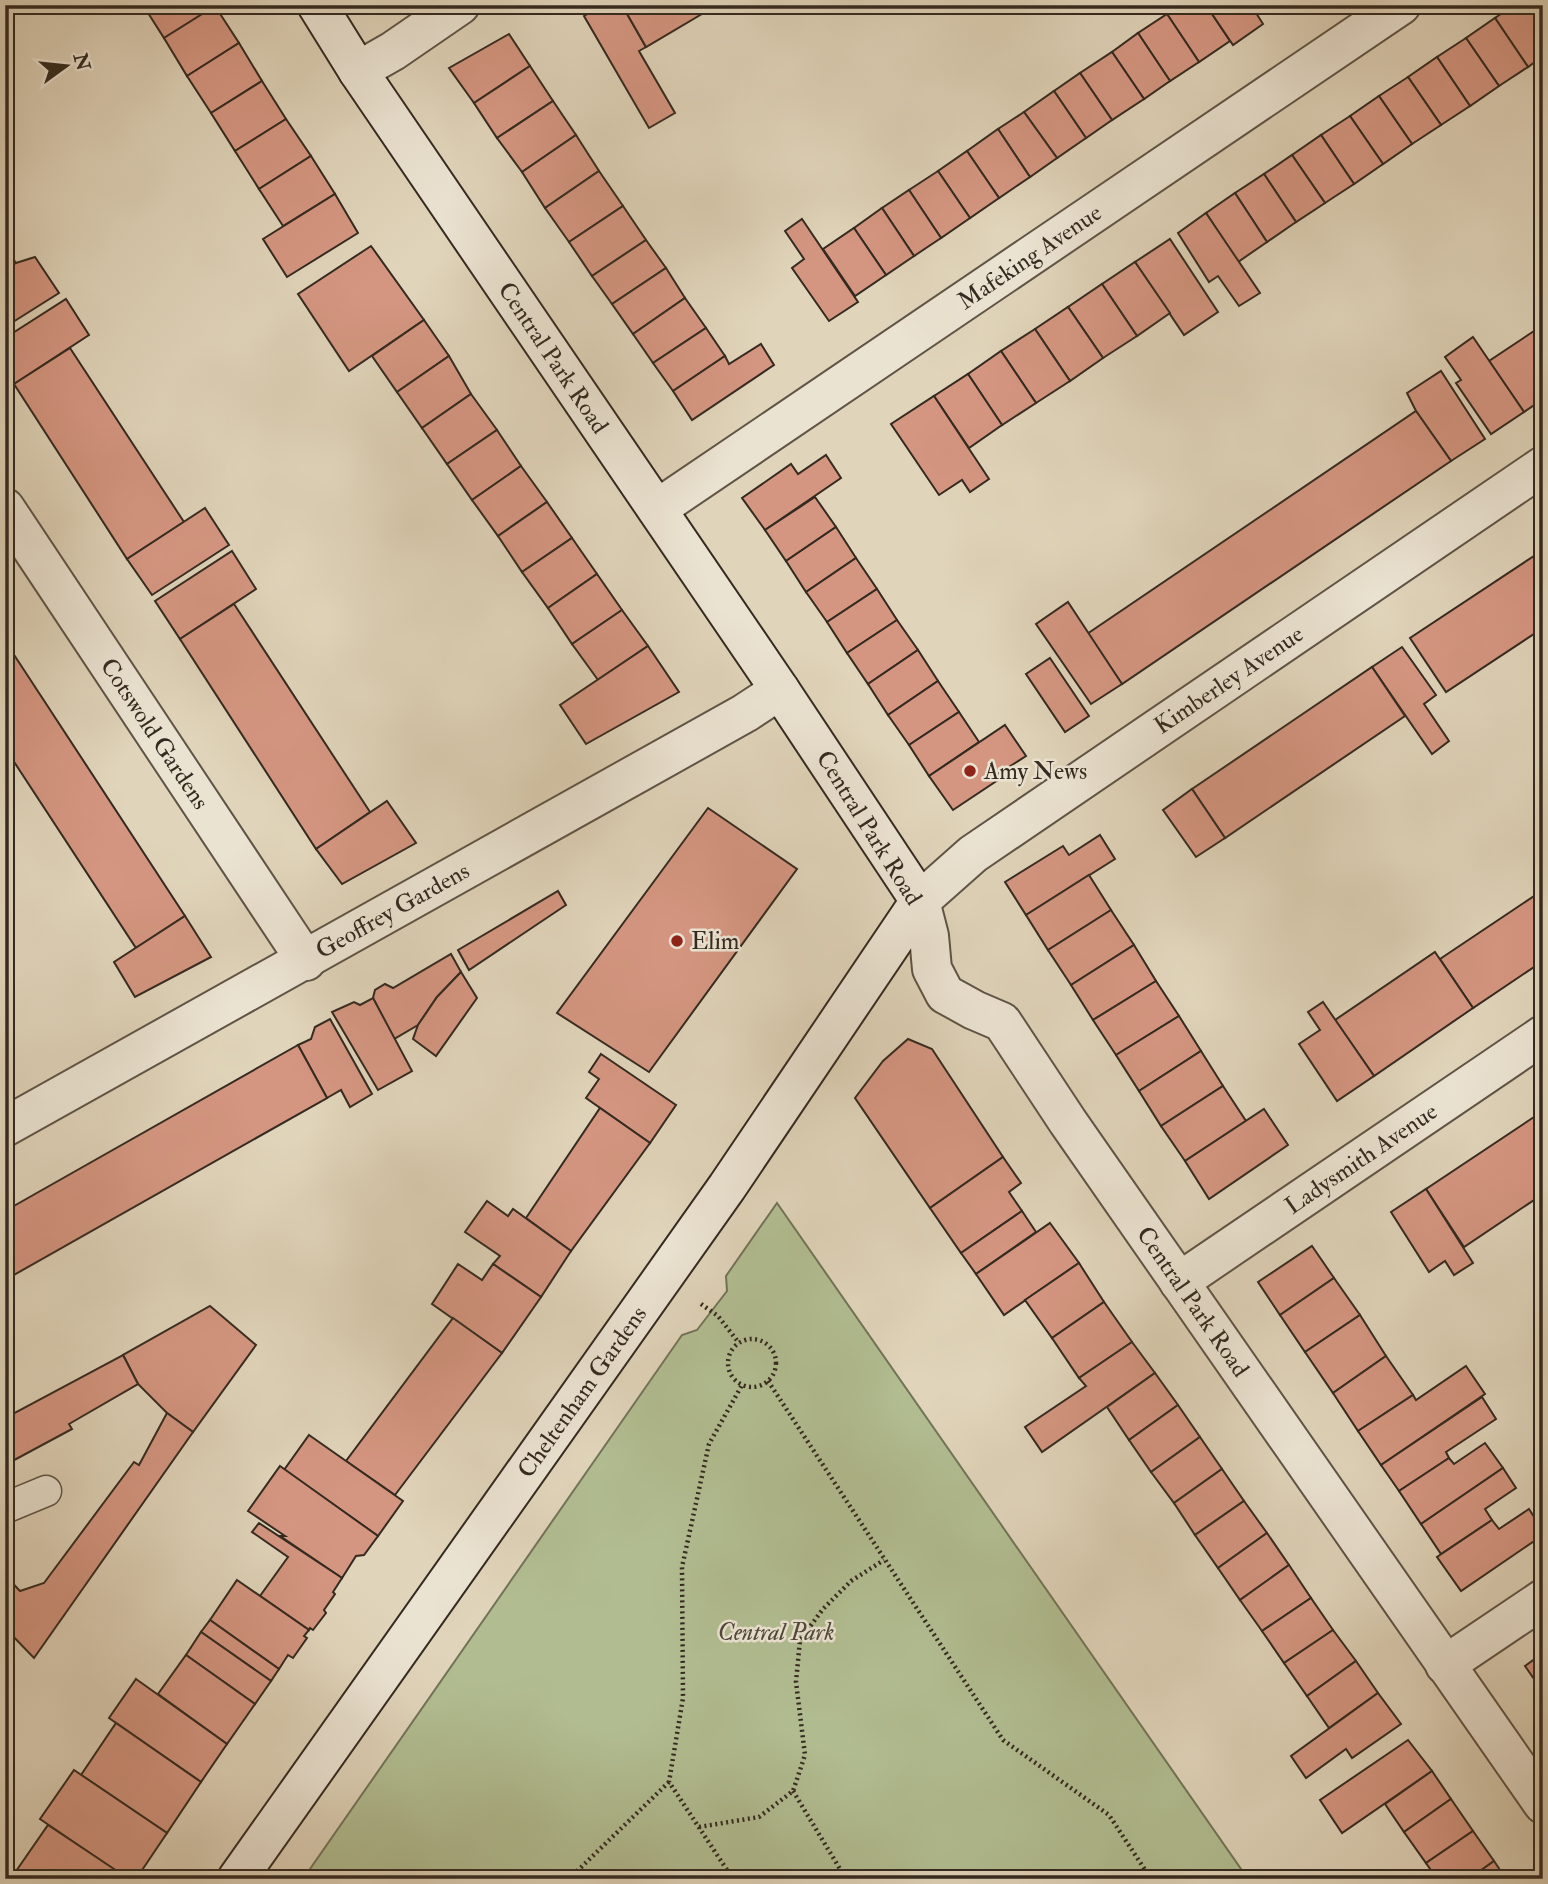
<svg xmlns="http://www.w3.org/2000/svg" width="1548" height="1884" font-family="'IM FELL Double Pica',serif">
<rect width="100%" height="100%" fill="#e0d4ba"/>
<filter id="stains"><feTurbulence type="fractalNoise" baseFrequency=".00286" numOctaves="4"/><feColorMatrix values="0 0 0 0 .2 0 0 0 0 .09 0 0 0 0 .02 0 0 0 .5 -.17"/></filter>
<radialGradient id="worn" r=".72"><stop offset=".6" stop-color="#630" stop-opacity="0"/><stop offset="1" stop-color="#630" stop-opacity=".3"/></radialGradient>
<path fill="#b1bd91" stroke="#727458" stroke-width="2" d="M777,1203L1248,1879H303L682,1335L697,1330L727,1291L726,1276Z"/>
<g fill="#d59681" stroke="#342a20" stroke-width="2">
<path d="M143,5H215V6L164,38Z"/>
<path d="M603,5H622L646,47L639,51L675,113L649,128L584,16Z"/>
<path d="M622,5H717L646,47Z"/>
<path d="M1180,5H1206L1230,41L1199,62L1167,14Z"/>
<path d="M1206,5H1251L1263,24L1233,45Z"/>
<path d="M1514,5H1528L1543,27V56L1528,67L1495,18Z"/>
<path d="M1528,5H1543V27Z"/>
<path d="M215,6L239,43L187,76L164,38Z"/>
<path d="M1167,14L1199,62L1170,81L1138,33Z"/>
<path d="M1495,18L1528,67L1499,86L1466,38Z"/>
<path d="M1138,33L1170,81L1144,99L1112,52Z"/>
<path d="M509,34L530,66L474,103L449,68Z"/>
<path d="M1466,38L1499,86L1470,106L1437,57Z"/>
<path d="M239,43L262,81L211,113L187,76Z"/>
<path d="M1112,52L1144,99L1112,120L1080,73Z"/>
<path d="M1437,57L1470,106L1441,125L1408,77Z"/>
<path d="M530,66L553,101L497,138L474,103Z"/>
<path d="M1080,73L1112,120L1086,138L1054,91Z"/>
<path d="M1408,77L1441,125L1412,144L1379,96Z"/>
<path d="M262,81L286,119L235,151L211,113Z"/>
<path d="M1054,91L1086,138L1057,158L1024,112Z"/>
<path d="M1379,96L1412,144L1383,164L1350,116Z"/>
<path d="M553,101L576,135L522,172L497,138Z"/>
<path d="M1024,112L1057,158L1030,177L998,129Z"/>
<path d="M1350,116L1383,164L1354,184L1321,135Z"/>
<path d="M286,119L311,156L259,189L235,151Z"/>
<path d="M998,129L1030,177L999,198L967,151Z"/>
<path d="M576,135L599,171L545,208L522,172Z"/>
<path d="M1321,135L1354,184L1325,203L1292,155Z"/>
<path d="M967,151L999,198L970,218L938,171Z"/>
<path d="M1292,155L1325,203L1296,222L1264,174Z"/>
<path d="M311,156L335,194L283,226L259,189Z"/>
<path d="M599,171L623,206L569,242L545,208Z"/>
<path d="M938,171L970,218L941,238L909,190Z"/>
<path d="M1264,174L1296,222L1267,242L1235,193Z"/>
<path d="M909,190L941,238L914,256L882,208Z"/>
<path d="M1235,193L1267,242L1238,262L1206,213Z"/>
<path d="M335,194L358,233L287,277L263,239Z"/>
<path d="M623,206L646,240L592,276L569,242Z"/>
<path d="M882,208L914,256L886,275L854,228Z"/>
<path d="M1206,213L1260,293L1239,306L1218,276L1209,282L1178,233Z"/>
<path d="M802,219L858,302L829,321L792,268L804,259L785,231Z"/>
<path d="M854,228L886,275L855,296L823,249Z"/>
<path d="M1170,239L1218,312L1184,335L1135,262Z"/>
<path d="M646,240L666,268L612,304L592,276Z"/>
<path d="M371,246L424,320L349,371L298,294Z"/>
<path d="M5,248L16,263L5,270Z"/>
<path d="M35,257L59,293L5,327V270L16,263Z"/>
<path d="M1135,262L1170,313L1137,336L1102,284Z"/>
<path d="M666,268L685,298L633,334L612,304Z"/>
<path d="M1102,284L1137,336L1103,358L1068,307Z"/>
<path d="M685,298L706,328L653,363L633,334Z"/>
<path d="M66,299L89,335L14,384L5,370V338Z"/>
<path d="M1068,307L1103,358L1070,381L1035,329Z"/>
<path d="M424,320L449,356L397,392L372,356Z"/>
<path d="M1543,325V399L1524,412L1489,361Z"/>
<path d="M706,328L725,356L673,391L653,363Z"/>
<path d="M1035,329L1070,381L1036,403L1001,351Z"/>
<path d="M1473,337L1524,412L1491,434L1456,383L1461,380L1445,357Z"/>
<path d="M761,344L774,365L692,420L673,391L725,356L729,364Z"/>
<path d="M70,348L184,522L127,559L14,384Z"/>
<path d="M1001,351L1036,403L1002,425L968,374Z"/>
<path d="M449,356L471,394L422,428L397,392Z"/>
<path d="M1441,371L1485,439L1451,461L1416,411L1407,393Z"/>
<path d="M968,374L1002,425L969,448L934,396Z"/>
<path d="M471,394L497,430L447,464L422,428Z"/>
<path d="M934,396L989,479L970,492L962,480L939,495L891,424Z"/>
<path d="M1416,411L1451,461L1122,684L1087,634Z"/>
<path d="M497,430L521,466L472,500L447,464Z"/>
<path d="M826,455L841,478L765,530L742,498L791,464L798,474Z"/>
<path d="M521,466L547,502L498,536L472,500Z"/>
<path d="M815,497L836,527L786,561L765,530Z"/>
<path d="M547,502L572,538L522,572L498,536Z"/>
<path d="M205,508L229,545L152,595L127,559Z"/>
<path d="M836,527L856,558L806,592L786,561Z"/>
<path d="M572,538L597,574L548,608L522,572Z"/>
<path d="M1543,550V628L1446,692L1410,638Z"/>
<path d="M232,551L256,589L180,639L155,601Z"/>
<path d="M856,558L877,589L827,622L806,592Z"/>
<path d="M597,574L622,610L572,644L548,608Z"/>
<path d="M877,589L897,620L847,653L827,622Z"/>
<path d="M1068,602L1122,684L1091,704L1036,624Z"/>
<path d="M234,604L370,812L316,849L180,639Z"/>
<path d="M622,610L648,646L598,680L572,644Z"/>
<path d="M897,620L918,650L868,684L847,653Z"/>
<path d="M5,641L185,916L136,948L5,748Z"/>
<path d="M648,646L679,692L586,744L560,705Z"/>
<path d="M1402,647L1436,695L1424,704L1449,741L1432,754L1372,667Z"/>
<path d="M918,650L938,681L888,715L868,684Z"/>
<path d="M1050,658L1089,716L1065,732L1026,674Z"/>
<path d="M1372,667L1405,716L1225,838L1192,789Z"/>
<path d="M938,681L959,712L909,745L888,715Z"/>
<path d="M959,712L979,742L929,776L909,745Z"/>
<path d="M1005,725L1026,756L995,776L998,780L953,810L929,776Z"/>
<path d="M1192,789L1225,838L1196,857L1163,810Z"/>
<path d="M387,801L416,843L342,884L316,849Z"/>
<path d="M708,808L797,869L649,1072L557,1013Z"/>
<path d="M1100,835L1115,859L1026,915L1005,882L1063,846L1069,855Z"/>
<path d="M1089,875L1111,910L1048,950L1026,915Z"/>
<path d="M1543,890V961L1473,1008L1440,959Z"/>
<path d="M558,891L566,905L469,970L458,950Z"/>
<path d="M1111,910L1134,945L1071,985L1048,950Z"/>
<path d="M185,916L211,957L135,997L114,962Z"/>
<path d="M1134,945L1156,981L1093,1020L1071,985Z"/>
<path d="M1435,952L1473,1008L1374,1076L1335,1020Z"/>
<path d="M451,954L461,972L437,997L418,1025L394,1039L373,998L375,990L385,984L393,988Z"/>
<path d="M461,972L477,998L436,1056L413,1039L418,1025L437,997Z"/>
<path d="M1156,981L1179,1016L1116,1055L1093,1020Z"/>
<path d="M373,998L412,1071L378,1090L332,1012L354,1002L360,1005Z"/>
<path d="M1323,1002L1374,1076L1337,1101L1299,1044L1320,1030L1308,1012Z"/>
<path d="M1179,1016L1201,1051L1139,1091L1116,1055Z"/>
<path d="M330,1019L372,1094L350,1107L341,1090L327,1098L298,1045L311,1039L315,1027Z"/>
<path d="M908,1039L932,1049L1003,1157L930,1208L855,1098L883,1061Z"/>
<path d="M298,1045L327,1098L5,1280V1211Z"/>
<path d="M1201,1051L1223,1086L1161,1126L1139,1091Z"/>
<path d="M601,1054L676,1105L650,1143L586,1098L599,1079L589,1072Z"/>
<path d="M1223,1086L1246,1121L1185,1161L1161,1126Z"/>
<path d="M600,1108L650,1143L571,1251L526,1218Z"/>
<path d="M1264,1109L1288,1145L1209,1199L1185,1161Z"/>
<path d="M1543,1111V1194L1464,1247L1426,1189Z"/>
<path d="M1003,1157L1021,1183L1009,1192L1022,1211L961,1253L930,1208Z"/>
<path d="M1426,1189L1473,1263L1454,1275L1445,1261L1429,1272L1391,1212Z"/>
<path d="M487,1201L508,1216L513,1209L571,1251L541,1297L493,1264L500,1256L465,1232Z"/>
<path d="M1022,1211L1036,1232L976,1274L961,1253Z"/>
<path d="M1050,1223L1079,1263L1004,1315L976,1274Z"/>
<path d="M1312,1246L1334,1278L1280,1315L1258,1282Z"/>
<path d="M1079,1263L1104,1302L1052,1338L1025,1300Z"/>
<path d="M458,1264L482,1280L493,1264L541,1297L502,1353L432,1304Z"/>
<path d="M1334,1278L1360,1315L1305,1352L1280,1315Z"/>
<path d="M1104,1302L1132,1342L1079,1378L1052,1338Z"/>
<path d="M210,1306L256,1345L193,1432L167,1413L138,1384L123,1355Z"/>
<path d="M1360,1315L1386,1356L1333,1393L1305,1352Z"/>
<path d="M453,1318L502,1353L395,1495L346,1461Z"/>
<path d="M1132,1342L1155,1373L1042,1452L1025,1427L1086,1386L1079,1378Z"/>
<path d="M123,1355L138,1384L69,1424L72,1429L5,1465V1418Z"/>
<path d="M1386,1356L1413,1395L1358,1431L1333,1393Z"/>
<path d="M1466,1366L1485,1394L1381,1465L1358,1431L1413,1395L1416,1400Z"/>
<path d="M1155,1373L1178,1405L1129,1440L1107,1407Z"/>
<path d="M1482,1397L1496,1419L1446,1452L1449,1458L1399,1491L1381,1465Z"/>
<path d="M1178,1405L1200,1437L1151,1472L1129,1440Z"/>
<path d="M167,1413L193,1432L34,1658L5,1628V1575L20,1591L44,1583L134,1462L139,1465Z"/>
<path d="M309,1435L403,1501L378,1536L284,1470Z"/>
<path d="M1200,1437L1222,1469L1174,1503L1151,1472Z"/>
<path d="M1485,1443L1503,1468L1421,1524L1399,1491L1449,1458L1454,1464Z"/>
<path d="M280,1466L378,1536L364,1555L356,1556L342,1578L280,1536H285L248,1511Z"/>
<path d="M1503,1468L1516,1488L1485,1509L1492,1520L1441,1554L1421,1524Z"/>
<path d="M1222,1469L1244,1501L1195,1535L1174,1503Z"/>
<path d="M1244,1501L1267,1533L1218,1568L1195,1535Z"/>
<path d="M1529,1509L1543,1531V1535L1461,1591L1437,1557L1492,1520L1499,1529Z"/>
<path d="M259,1523L342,1578L333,1592L335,1594L324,1610L326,1613L313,1630L310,1628L309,1630L260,1596L288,1557L252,1532Z"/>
<path d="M1267,1533L1289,1565L1240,1600L1218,1568Z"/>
<path d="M1289,1565L1311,1598L1262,1631L1240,1600Z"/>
<path d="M237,1580L309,1630L304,1636L307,1638L293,1658L288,1655L279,1669L210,1620Z"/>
<path d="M1311,1598L1333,1630L1284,1663L1262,1631Z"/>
<path d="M210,1620L279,1669L271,1681L201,1632Z"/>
<path d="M1333,1630L1356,1661L1307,1696L1284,1663Z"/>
<path d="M201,1632L271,1681L255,1704L186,1655Z"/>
<path d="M1543,1653V1692L1525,1666Z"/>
<path d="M186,1655L255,1704L227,1744L158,1694Z"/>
<path d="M1356,1661L1378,1693L1329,1728L1307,1696Z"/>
<path d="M136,1679L227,1744L201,1782L109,1718Z"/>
<path d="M1378,1693L1401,1724L1352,1758L1346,1749L1306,1778L1291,1756Z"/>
<path d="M116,1723L201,1782L167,1833L81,1775Z"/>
<path d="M1408,1740L1432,1771L1342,1833L1320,1800Z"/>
<path d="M74,1770L167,1833L136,1879H128L40,1819Z"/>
<path d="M1432,1771L1451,1799L1404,1832L1385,1804Z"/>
<path d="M1451,1799L1473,1831L1426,1863L1404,1832Z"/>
<path d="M48,1825L126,1877L125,1879H20L14,1874Z"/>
<path d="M1473,1831L1494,1861L1469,1879H1437L1426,1863Z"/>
<path d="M1494,1861L1506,1879H1469Z"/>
</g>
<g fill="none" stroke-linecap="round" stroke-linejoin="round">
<defs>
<path id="lane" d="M5,1508L46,1491"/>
<g id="street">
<path d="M358,71L393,51L460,5"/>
<path id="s1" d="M1543,466L973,854L920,901L929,936L932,969L945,994L974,1010L1002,1022L1068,1122L1543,1804"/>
<path id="s2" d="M5,508L306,961"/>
<path id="s3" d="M657,509L1401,5"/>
<path id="s4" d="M5,1127L745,713L780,690"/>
<path id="s5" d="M1179,1282L1543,1035"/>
<path d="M1445,1665L1543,1599"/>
</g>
<g id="secondary">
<path id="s6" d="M237,1879L727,1187L920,901L780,690L358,71L317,5"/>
</g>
</defs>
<use href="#lane" stroke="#5f5446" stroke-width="33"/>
<use href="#street" stroke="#5f5446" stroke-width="42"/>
<use href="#secondary" stroke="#342a20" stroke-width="42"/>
<g stroke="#342a20" stroke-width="4.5" stroke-dasharray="2 3.5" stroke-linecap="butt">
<path d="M701,1304L718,1316L739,1343"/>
<circle cx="752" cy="1363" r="24"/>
<path d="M768,1381L1003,1740L1109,1815L1151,1879"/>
<path d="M793,1791L846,1879"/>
<path d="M699,1827L759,1817L793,1791L805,1755L796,1682L800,1640L823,1609L851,1581L884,1560"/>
<path d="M569,1879L669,1782"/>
<path d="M733,1879L669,1782L683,1698L682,1567L709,1444L742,1385"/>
</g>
<use href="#lane" stroke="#ebe3d2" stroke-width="30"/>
<use href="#street" stroke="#ebe3d2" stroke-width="38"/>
<use href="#secondary" stroke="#ebe3d2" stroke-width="38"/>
</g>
<g fill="#8f2418" stroke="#ebe3d2" stroke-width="2.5">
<circle cx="970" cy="771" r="7"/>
<circle cx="677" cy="941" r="7"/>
</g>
<g text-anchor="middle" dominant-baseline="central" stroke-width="5" stroke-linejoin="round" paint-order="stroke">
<g font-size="24" fill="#342a20" stroke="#ebe3d2">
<text stroke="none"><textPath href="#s3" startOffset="450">Mafeking Avenue</textPath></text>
<text transform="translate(553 358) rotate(56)">Central Park Road</text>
<text transform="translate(1229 680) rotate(-34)">Kimberley Avenue</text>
<text stroke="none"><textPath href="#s2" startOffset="271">Cotswold Gardens</textPath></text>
<text transform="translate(869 828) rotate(58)">Central Park Road</text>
<text stroke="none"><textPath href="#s4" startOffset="444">Geoffrey Gardens</textPath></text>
<text stroke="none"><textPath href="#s5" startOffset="220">Ladysmith Avenue</textPath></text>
<text stroke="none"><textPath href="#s1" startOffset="1260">Central Park Road</textPath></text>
<text stroke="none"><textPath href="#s6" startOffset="597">Cheltenham Gardens</textPath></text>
</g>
<g font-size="24" fill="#342a20" stroke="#ebe3d2" text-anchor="start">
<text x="984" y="771">Amy News</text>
<text x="691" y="941">Elim</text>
</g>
<g font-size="24" font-style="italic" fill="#4d4737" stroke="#ebe3d2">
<text x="776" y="1632">Central Park</text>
</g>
</g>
<rect width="1548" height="1884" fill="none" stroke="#e0d4ba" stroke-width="28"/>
<rect x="7" y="7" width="1534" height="1870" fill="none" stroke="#342a20" stroke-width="3.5"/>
<rect x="14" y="14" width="1520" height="1856" fill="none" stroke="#342a20" stroke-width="2"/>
<g transform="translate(66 66) rotate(75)" stroke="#ebe3d2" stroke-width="5" paint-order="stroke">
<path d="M0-5L12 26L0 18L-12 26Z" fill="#342a20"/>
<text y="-10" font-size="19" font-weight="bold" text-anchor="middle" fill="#342a20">N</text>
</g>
<rect width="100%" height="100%" filter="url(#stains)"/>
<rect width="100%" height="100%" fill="url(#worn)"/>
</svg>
